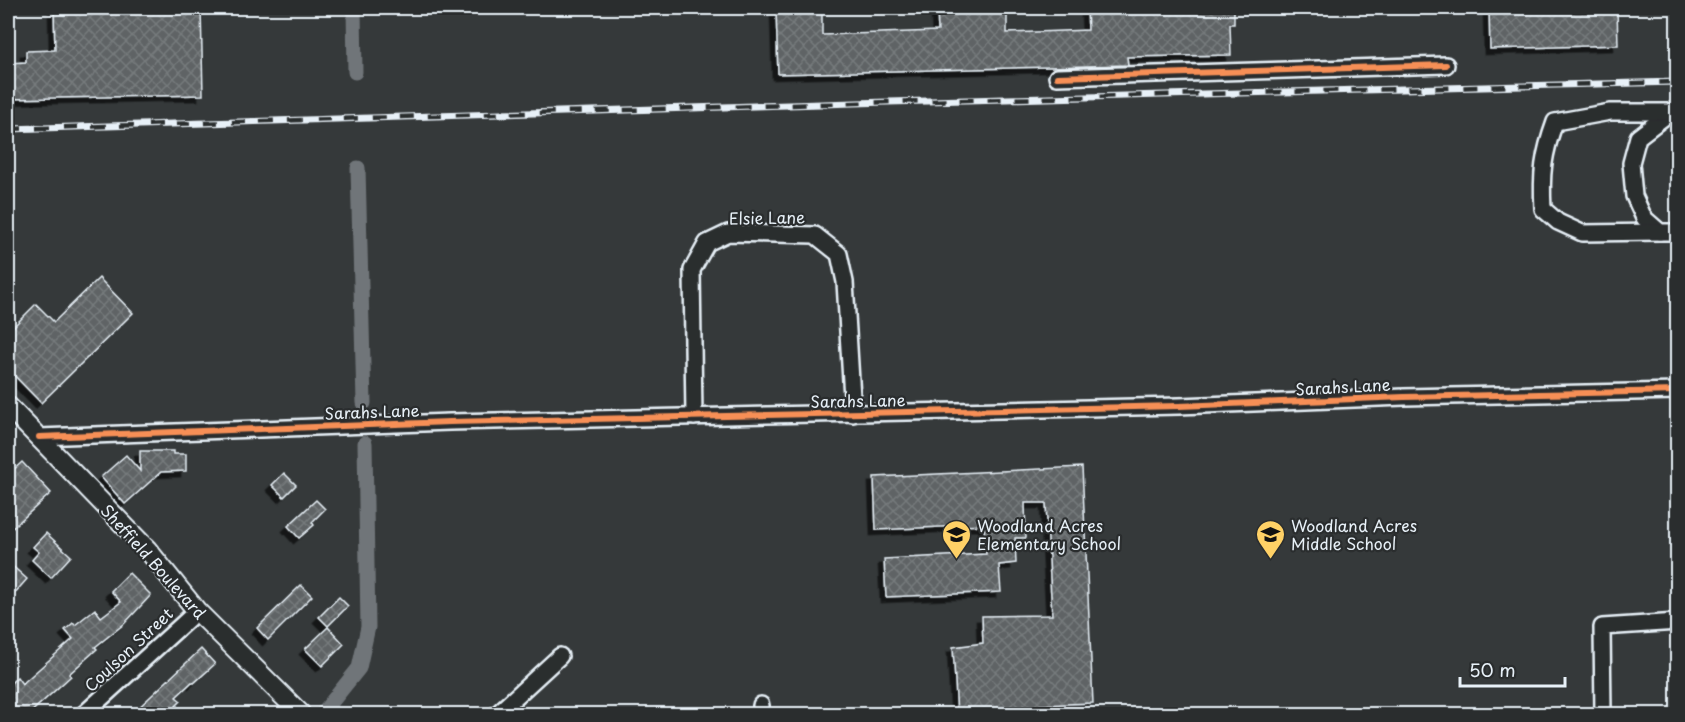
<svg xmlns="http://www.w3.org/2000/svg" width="1685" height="722" font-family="'Playpen Sans',sans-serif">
<defs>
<pattern id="building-cross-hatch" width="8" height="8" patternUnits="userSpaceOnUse" patternTransform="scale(1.5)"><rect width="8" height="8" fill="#5f6365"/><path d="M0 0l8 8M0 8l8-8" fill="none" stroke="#767a7c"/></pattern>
<filter id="shadow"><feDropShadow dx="-5.5" dy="5.5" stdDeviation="0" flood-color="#0009"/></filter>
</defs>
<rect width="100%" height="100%" fill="#35393a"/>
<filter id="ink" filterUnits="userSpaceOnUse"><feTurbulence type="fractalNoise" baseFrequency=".0167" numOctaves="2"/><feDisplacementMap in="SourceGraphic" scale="12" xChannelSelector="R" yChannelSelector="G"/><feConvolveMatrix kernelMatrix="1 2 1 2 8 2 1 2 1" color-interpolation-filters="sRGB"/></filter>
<g filter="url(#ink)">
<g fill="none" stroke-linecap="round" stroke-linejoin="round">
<g stroke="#707579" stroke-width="15">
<path d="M354,8L355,72"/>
<path d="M358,168L364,403"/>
<path d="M322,714L359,668L368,627L365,443"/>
</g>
</g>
<g fill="url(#building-cross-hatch)" stroke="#e8f1f8" stroke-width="1.5" filter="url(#shadow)">
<path d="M54,8H201L203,95L8,99V63L26,62V51L55,50Z"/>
<path d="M776,8H822V35L938,31L937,8H1007V33L1088,30L1087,8H1126V12L1234,10V24H1230L1231,55L1127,57L1128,65L778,74Z"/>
<path d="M1489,8H1617L1618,45L1490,49Z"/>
<path d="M99,278L133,313L41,403L8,369V332L36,304L54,322Z"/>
<path d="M140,451H173V454H186V471L161,472L125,504L101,477L126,455L140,471Z"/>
<path d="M22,462L51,493L8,532V475Z"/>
<path d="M1082,467L1093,703L1041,705L1042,714H957L953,647L983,643L982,616L1052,615L1046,503H1025L1026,538H1015L1016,563L999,565L1001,592L886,597L884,559L986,554L984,525L876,530L874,477Z"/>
<path d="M284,473L296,485L284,497L272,485Z"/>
<path d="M316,500L325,509L312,522L314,525L299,538L288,526Z"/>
<path d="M46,533L71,556L51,578L32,560L39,552L33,547Z"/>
<path d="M8,562L27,579L14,594L8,588Z"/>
<path d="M129,573L151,595L124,624L95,647L97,649L69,674L71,676L29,714H8V686L17,677L22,684L73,639L65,630L73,623L75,625L95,609L101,617L121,602L111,591Z"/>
<path d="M301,585L312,596L268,640L257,628Z"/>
<path d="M339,597L348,606L328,626L319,617Z"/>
<path d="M328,627L344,644L322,666L305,649Z"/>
<path d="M201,649L215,664L194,683L192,682L176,697L181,701L176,706L184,714H132Z"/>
</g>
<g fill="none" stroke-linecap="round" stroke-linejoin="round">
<defs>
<g id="minor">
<path d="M1057,77L1446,65"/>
<path d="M1672,111L1638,137L1631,163L1634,196L1644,218L1660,232H1678"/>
<path d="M1660,232L1582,233L1558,222L1543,209C1541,174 1543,155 1555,122L1610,112H1669"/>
<path d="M694,417L692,270L707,243L728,233L815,235L839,254L845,282L853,414"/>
<path d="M39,437L450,422L1179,406L1404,397L1678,391"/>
<path d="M761,705V714"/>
<path d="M84,714L197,611"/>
<path d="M497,714L560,656"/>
<path d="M1603,714L1602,627L1678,622"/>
</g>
<path id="tertiary" d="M8,406L147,549L197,611L301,714"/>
</defs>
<use href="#minor" stroke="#e8f1f8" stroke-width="20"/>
<use href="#tertiary" stroke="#e8f1f8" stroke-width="22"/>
<use href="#minor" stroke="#2a2d2e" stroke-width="15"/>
<use href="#tertiary" stroke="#2a2d2e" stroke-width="18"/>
<defs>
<path id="rail" d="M8,129L888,102L1678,82"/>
</defs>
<use href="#rail" stroke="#e8f1f8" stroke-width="7"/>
<use href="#rail" stroke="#2a2d2e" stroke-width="4.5" stroke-dasharray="14" stroke-linecap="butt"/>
<defs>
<g id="cycleway">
<path d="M1057,77L1446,65"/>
<path d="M39,437L450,422L1179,406L1404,397L1678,391"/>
</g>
</defs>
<use href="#cycleway" stroke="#2a2d2e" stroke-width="10"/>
<use href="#cycleway" stroke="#f78f57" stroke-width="6"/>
</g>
</g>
<defs>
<symbol id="school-pin" viewBox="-11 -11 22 30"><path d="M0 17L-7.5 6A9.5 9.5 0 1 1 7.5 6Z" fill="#ffd166" stroke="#2a2d2e"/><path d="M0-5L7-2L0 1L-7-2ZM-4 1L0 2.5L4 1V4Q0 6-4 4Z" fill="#111"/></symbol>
</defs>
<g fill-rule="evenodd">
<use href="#school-pin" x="940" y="518" width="33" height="45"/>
<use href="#school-pin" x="1254" y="518" width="33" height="45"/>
</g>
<g text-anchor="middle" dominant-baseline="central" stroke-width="4.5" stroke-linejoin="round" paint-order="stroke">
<g font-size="16" fill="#e8f1f8" stroke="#2a2d2e">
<text transform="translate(767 217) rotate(-1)">Elsie Lane</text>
<text transform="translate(1343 386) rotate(-3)">Sarahs Lane</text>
<text transform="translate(858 400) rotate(-1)">Sarahs Lane</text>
<text transform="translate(372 411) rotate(-2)">Sarahs Lane</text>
<text transform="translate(154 561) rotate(48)">Sheffield Boulevard</text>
<text transform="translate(128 649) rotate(-43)">Coulson Street</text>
</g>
<g font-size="16" fill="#e8f1f8" stroke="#2a2d2e" text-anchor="start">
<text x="977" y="525">Woodland Acres<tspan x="977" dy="18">Elementary School</tspan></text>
<text x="1291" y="525">Woodland Acres<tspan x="1291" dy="18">Middle School</tspan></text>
</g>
</g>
<rect width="1685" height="722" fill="none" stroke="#2a2d2e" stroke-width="30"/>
<rect x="15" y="15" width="1655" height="692" fill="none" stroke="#e8f1f8" stroke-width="2" filter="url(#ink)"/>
<path d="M1460 677v9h105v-9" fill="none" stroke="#e8f1f8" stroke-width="3"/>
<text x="1469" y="677" font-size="18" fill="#e8f1f8" stroke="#2a2d2e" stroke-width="4.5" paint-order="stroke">50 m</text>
</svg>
